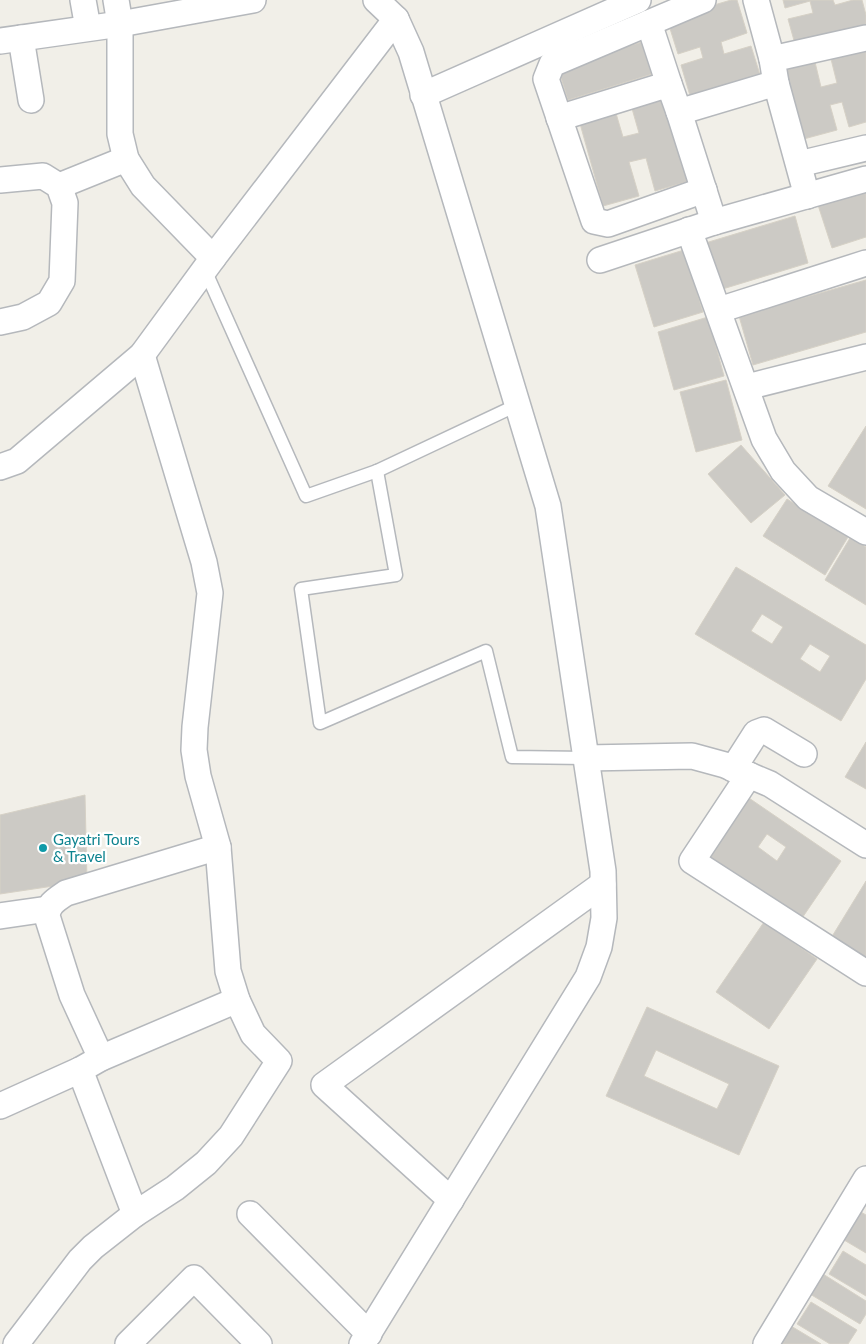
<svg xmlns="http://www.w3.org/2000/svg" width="866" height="1344" font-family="Lato,sans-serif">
<rect width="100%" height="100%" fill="#f1efe8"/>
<g fill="#cccac5" stroke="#d6d1c6" fill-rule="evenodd">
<path d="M731,0H737L747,33L721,42L724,54L751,46L761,78L691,99L681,65L703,58L700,47L678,54L667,19Z"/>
<path d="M783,0H833L835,5L853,0H862L866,15V25L795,44L788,19L813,13L810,1L785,8Z"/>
<path d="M642,42L652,74L568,100L558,68Z"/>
<path d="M866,45V122L849,127L842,102L830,105L837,130L800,140L781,67L814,58L821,87L837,83L830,55Z"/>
<path d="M665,95L689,181L655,191L646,158L629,162L639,196L603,206L579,120L615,110L623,137L639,133L631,105Z"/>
<path d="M866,190V237L832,248L818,205Z"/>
<path d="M795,216L808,263L716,291L702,244Z"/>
<path d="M684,250L703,312L654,327L635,265Z"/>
<path d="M866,280V332L753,365L739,316Z"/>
<path d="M708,317L724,376L674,390L658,332Z"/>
<path d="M726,380L742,440L696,452L680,392Z"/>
<path d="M866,426V509L828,486Z"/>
<path d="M741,445L785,495L751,523L708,474Z"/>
<path d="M787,499L848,537L825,575L763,536Z"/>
<path d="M850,538L866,547V605L825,580Z"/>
<path d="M736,567L866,645V679L841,721L695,634ZM762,614L783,627L772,644L751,631ZM810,644L830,656L820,672L800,659Z"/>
<path d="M866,742V789L845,777Z"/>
<path d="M85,795L87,881L0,894V815Z"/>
<path d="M746,796L841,861L798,924L703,860ZM767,834L786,847L777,861L758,847Z"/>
<path d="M866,881V966L828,943Z"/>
<path d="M764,922L817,959L769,1029L716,992Z"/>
<path d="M647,1007L779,1066L739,1155L606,1096ZM656,1050L729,1084L717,1109L644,1076Z"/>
<path d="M861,1212L866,1215V1253L844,1240Z"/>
<path d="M843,1251L866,1265V1296L829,1274Z"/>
<path d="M823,1274L866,1301V1314L860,1324L810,1294Z"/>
<path d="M811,1302L857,1330L848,1344H830L797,1324Z"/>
<path d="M791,1326L821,1344H779Z"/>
</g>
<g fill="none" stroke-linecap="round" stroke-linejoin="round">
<defs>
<g id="lane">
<path d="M205,270L306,496L377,471L517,405"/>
<path d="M377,471L396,575L301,589L320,723L486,651L512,757L586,758"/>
</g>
<g id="street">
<path d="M83,0L88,28"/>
<path d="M116,0L120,24V134L126,159L143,186L213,258"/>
<path d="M703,0L552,64L546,79L594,221L608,224L704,190"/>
<path d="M756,0L772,59"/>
<path d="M649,23L669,84"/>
<path d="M21,38L31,100"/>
<path d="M0,41L120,24L253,0"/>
<path d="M776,83L772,59L866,38"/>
<path d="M423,95L638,0"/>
<path d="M559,118L669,84L679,112"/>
<path d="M799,164L866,148"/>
<path d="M0,180L43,176L59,186L65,203L62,281L49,303L23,317L0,322"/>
<path d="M59,186L126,159"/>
<path d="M714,222L679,112L776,83L807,196"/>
<path d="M689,230L764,439L783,471L808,498L866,532"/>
<path d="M600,260L714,222L866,179"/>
<path d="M719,310L866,263"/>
<path d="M747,387L866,357"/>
<path d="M0,467L17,461L142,355L213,258L396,19"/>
<path d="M586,758L692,756L725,765L770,784L866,845"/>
<path d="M733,769L756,733L764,730L804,754"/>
<path d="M749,775L692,861L866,973"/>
<path d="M0,916L48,909"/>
<path d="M101,1058L72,995L47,916C48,904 56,900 66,893L218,847"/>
<path d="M80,1070L135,1214"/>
<path d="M0,1106L80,1070L101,1058L237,1000"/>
<path d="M451,1200L324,1085L603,884"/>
<path d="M250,1214L369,1334"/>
<path d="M16,1344L80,1260L93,1247L135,1214L175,1188L206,1163L231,1136L279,1061L253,1034L237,1000L228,971L218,847L198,776L194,750L195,727L210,593L204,562L142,355"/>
<path d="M128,1344L194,1278L259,1344"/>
<path d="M362,1344L588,977L599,947L604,918L603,871L548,506L411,52L396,19L376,0"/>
<path d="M766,1344L866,1179"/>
</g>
</defs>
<use href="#lane" stroke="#b5b8bc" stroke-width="15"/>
<use href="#street" stroke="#b5b8bc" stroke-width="28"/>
<use href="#lane" stroke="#fff" stroke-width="12"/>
<use href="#street" stroke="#fff" stroke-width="25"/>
</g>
<circle fill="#0f9aa8" stroke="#fff" stroke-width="2" cx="43" cy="848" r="5"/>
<g text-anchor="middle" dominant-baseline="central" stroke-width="4.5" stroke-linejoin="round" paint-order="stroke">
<g font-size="15" fill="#0d838f" stroke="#fff" text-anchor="start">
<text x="53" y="839">Gayatri Tours<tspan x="53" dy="17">&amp; Travel</tspan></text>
</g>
</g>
</svg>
